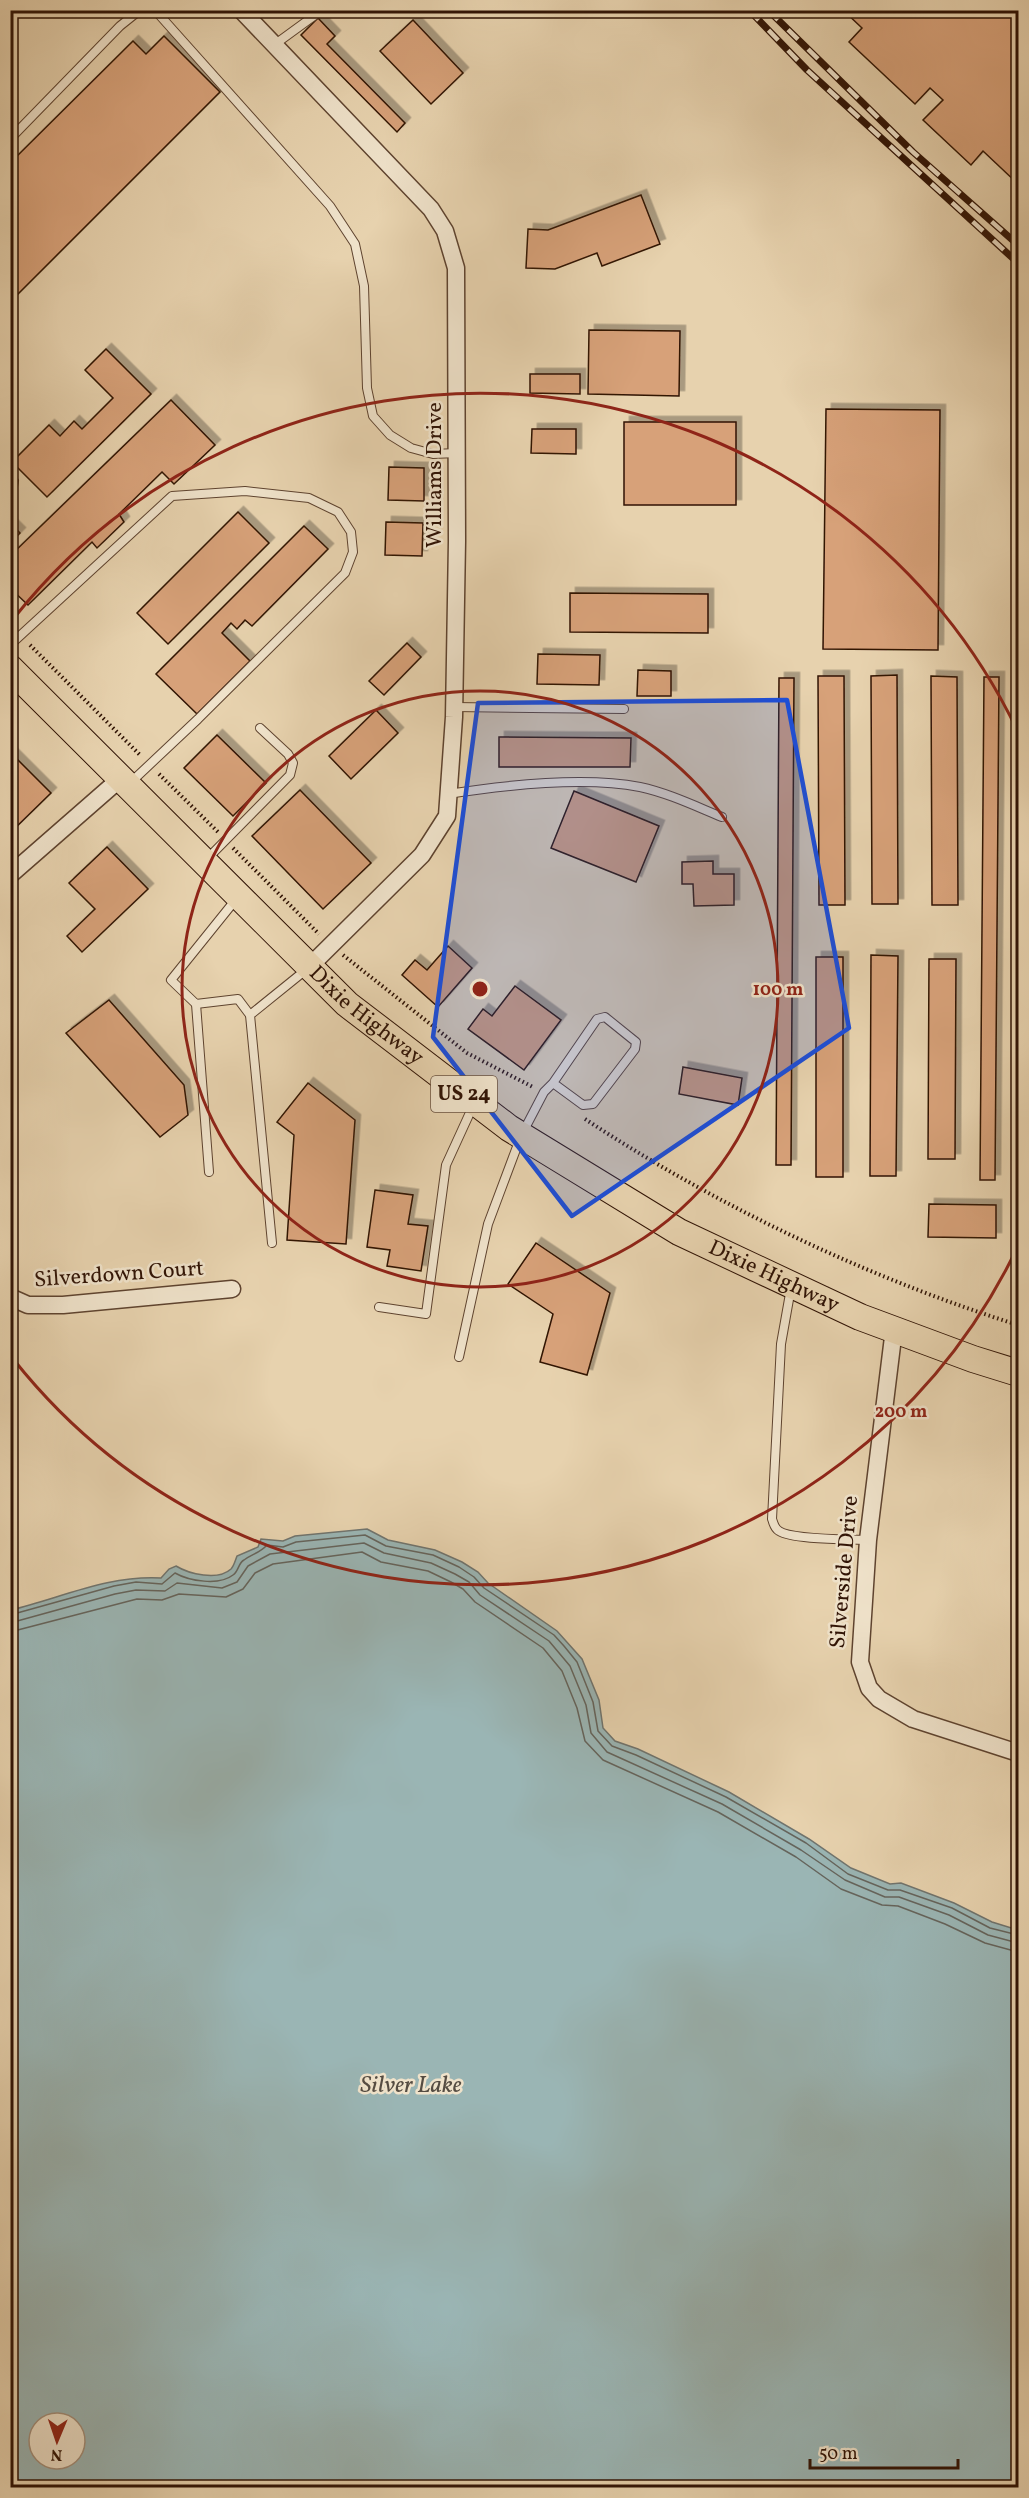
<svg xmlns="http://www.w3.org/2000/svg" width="1029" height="2498" font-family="Vollkorn,serif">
<defs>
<filter id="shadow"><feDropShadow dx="5.5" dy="-5.5" stdDeviation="0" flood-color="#0004"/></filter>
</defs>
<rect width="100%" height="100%" fill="#e7d2ae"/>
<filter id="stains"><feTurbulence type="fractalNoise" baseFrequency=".00333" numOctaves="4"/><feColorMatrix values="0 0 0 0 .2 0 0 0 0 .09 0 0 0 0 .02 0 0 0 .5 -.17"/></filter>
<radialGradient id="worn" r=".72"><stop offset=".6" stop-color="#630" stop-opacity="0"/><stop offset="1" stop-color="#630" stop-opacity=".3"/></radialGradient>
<path fill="#9ab5b4" stroke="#70746e" stroke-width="1.5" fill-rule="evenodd" d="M367,1529L388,1540L435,1550L462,1562L478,1572L488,1583L557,1631L582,1659L599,1700L603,1728L615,1741L638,1749L729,1792L809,1839L851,1868L890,1884L901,1883L954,1903L992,1922L1018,1930V2487H11V1610C61,1598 108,1575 161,1578L169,1569L176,1566C189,1574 218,1581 231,1569C234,1566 235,1561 237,1556L258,1547L261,1539L283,1541L295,1536ZM39,2423H75V2459H39Z"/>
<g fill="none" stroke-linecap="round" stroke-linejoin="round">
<g stroke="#65645c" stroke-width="1.5">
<path d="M10,1615L114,1586L136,1582L162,1584L175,1573C189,1581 219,1586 233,1575C239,1571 238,1563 244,1560C252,1554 260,1553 267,1545L283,1547L296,1542L365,1535L386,1546L433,1555L459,1567L474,1577L484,1588L554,1635L564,1646L577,1662L593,1702L598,1731L612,1746L636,1755L726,1797L806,1843L848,1874L888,1890H900L952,1908L990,1928L1018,1935"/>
<path d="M10,1623L115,1594L136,1590L165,1591L177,1583L222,1588L237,1582L248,1566L270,1554L364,1543L384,1553L431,1563L455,1574L469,1582L480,1595L549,1641L570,1666L586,1705L591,1733L607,1752L722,1804L801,1850L845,1880L885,1897H899L949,1915L988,1935L1018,1943"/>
<path d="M10,1632L137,1599L162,1600L179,1594L226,1597L243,1589L255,1573L273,1564L362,1552L381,1562L428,1571L451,1582L463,1589L475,1602L543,1648L562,1671L577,1708L585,1741L603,1760L718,1812L796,1857L841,1889L882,1905L898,1906L945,1924L985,1943L1018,1952"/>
</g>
</g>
<g fill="#d7a179" stroke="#301305" stroke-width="1.5" filter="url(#shadow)">
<path d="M843,10H1018V184L983,151L971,165L923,120L943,100L930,88L915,104L849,42L862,28Z"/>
<path d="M318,18L335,36L327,44L405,123L397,132L301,35Z"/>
<path d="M413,20L463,73L431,104L380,51Z"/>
<path d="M164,36L220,92L10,302V163L133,41L146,54Z"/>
<path d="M641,195L660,244L602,266L597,253L555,269L526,268L528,229L548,230Z"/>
<path d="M589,330L680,331L679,396L588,394Z"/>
<path d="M106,349L151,394L47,497L12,462L49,425L60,436L74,421L82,429L113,398L85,370Z"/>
<path d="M530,374H580V394L530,393Z"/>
<path d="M171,400L215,445L174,484L162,472L119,514L124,522L97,548L92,542L28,605L10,588V556Z"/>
<path d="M826,409L940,410L938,650L823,649Z"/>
<rect x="624" y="422" width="112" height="83"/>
<path d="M532,429H576V454L531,453Z"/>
<path d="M389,467L424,468V501L388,500Z"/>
<path d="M238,512L269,543L168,644L137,613Z"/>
<path d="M386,522L423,523L422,556L385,555Z"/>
<path d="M10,523L20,533L10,543Z"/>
<path d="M304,526L328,549L252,626L245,620L237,629L231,623L222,633L250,661L197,714L156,674Z"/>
<path d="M570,593L708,594V633L570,632Z"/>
<path d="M407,643L421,657L384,695L369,681Z"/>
<path d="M538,654L600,655L599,685L537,684Z"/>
<path d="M638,670L671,671V696H637Z"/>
<path d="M897,675L898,904H872L871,676Z"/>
<path d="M818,676H844L845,905H819Z"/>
<path d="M931,676L957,677L958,905H932Z"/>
<path d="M984,677H999L995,1180H980Z"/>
<path d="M779,678H794L791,1165H776Z"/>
<path d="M376,710L398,733L351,779L329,756Z"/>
<path d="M217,735L266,783L233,816L184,768Z"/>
<path d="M499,737L631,738L630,767H499Z"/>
<path d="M11,753L51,793L10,833V753Z"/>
<path d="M300,790L371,863L323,909L252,836Z"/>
<path d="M574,791L659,826L636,882L551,848Z"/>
<path d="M107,847L148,889L82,952L67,936L95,909L69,883Z"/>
<path d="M713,861V874H734V905L694,906L693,884H682V862Z"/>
<path d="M448,946L472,968L438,1007L402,975L415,960L427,970Z"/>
<path d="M871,955L898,956L896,1176H870Z"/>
<rect x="816" y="957" width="27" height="220"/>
<path d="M929,959H956L955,1159H928Z"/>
<path d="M515,986L561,1020L524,1070L468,1029L483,1009L492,1016Z"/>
<path d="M109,1000L184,1085L188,1115L160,1137L66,1033Z"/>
<path d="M683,1067L742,1078L738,1105L679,1094Z"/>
<path d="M308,1083L355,1120L346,1244L287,1240L294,1135L277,1122Z"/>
<path d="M375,1190L413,1195L408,1224L428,1226L421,1271L387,1266L390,1250L367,1247Z"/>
<path d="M929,1204L996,1205V1238L928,1237Z"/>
<path d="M536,1243L610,1293L587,1375L540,1362L553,1314L508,1284Z"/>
</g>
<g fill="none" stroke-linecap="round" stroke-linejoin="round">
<defs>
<g id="lane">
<path d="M155,10L330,206L355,244L364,286L367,388L373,416L390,435L411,448L433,454L457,453"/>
<path d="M274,45L322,10"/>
<path d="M10,139L120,26L140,10"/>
<path d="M10,477L14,481L10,503"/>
<path d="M10,645L172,496L245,491L309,498L338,512L351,532L353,552L345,573L198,719L129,784"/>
<path d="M454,707L624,709"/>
<path d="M448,794C506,785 583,776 640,787C668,793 695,806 722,817"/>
<path d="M207,859L290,775L293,763L288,754L260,728"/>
<path d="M237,898L171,980L196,1004L238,999L250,1015"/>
<path d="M196,1004L209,1172"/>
<path d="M272,1243L250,1015L307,969"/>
<path d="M791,1288L781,1344L772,1519C774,1524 774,1528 779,1531C792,1540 850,1539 868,1540"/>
<path d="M379,1307L426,1314L446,1165L473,1106"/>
<path d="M459,1357L488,1224L521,1136L544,1092L553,1083L597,1019L605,1017L636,1042L635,1049L593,1104L583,1105L553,1083"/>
</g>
<g id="street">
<path d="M241,10L431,209L445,231L456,268L457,541L454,717L447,816L422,855L309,967"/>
<path d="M10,875L121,778"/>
<path d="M10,1297L28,1305H63L232,1289"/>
<path d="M894,1329L868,1540L860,1662L869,1688L879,1699L913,1719L1018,1753"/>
</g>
<g id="primary">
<path id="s1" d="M10,668L347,1004L509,1128L679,1232L860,1317L973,1359L1018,1373"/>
</g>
</defs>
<use href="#lane" stroke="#5e432f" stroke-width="10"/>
<use href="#street" stroke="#5e432f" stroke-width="19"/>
<use href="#primary" stroke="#301305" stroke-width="28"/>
<g stroke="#301305" stroke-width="4" stroke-dasharray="1.5 3" stroke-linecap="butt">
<path d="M30,645L141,756"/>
<path d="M159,774L218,832"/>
<path d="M233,848L319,934"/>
<path d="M343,955L467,1053L533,1087"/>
<path d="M585,1119C719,1207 866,1277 1018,1325"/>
</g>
<use href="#lane" stroke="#efe2ca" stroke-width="8"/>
<use href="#street" stroke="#efe2ca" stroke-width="16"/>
<use href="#primary" stroke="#e7d2ae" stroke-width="26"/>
<defs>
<g id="rail">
<path d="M749,10L807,70L1018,263"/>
<path d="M768,10L913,152L1018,245"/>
</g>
</defs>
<use href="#rail" stroke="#301305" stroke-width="7"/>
<use href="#rail" stroke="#efe2ca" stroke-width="4.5" stroke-dasharray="14" stroke-linecap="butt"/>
</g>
<path fill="#1d4ed8" fill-opacity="0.2" stroke="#1d4ed8" stroke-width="4.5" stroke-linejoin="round" d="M787,700L849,1028L572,1216L433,1037L478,703Z"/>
<g fill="none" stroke="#8f2418" stroke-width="3">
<circle cx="480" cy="989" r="298"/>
<path d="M1018 1246A596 596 0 0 1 14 1360M14 618A596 596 0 0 1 1018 732"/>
</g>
<g text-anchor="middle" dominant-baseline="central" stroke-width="5" stroke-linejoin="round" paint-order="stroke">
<rect fill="#efe2ca" stroke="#695140" stroke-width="1.5" x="431" y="1076" width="66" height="36" rx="4.5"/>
<g font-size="21" font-weight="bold" fill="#301305">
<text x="464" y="1094">US 24</text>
</g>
<g font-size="22" fill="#301305" stroke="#efe2ca">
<text transform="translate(435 475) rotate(-90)">Williams Drive</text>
<text stroke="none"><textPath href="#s1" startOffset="498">Dixie Highway</textPath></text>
<text transform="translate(119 1275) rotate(-4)">Silverdown Court</text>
<text stroke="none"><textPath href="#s1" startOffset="984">Dixie Highway</textPath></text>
<text transform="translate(845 1572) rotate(-85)">Silverside Drive</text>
</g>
<g font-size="24" font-style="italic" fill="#554c42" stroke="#efe2ca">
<text x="411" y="2086">Silver Lake</text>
</g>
</g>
<circle cx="480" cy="989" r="9" fill="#8f2418" stroke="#efe2ca" stroke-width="3"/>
<g font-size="18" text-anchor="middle" font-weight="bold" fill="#8f2418" stroke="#efe2ca" stroke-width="5" stroke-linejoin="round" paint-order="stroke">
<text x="778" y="995">100 m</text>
<text x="901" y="1417">200 m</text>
</g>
<rect width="1029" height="2498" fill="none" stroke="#e7d2ae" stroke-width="36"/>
<rect x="12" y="12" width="1005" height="2474" fill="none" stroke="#301305" stroke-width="3"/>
<rect x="18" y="18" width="993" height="2462" fill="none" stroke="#301305" stroke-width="1.5"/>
<g transform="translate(57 2441) rotate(182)"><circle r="28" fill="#efe2ca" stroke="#a38f7b" stroke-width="1.5"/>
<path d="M0-4.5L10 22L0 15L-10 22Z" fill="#8f2418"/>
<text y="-9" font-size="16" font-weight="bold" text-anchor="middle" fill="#301305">N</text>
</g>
<path d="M810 2459v9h148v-9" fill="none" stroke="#301305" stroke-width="3"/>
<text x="819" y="2459" font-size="18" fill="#301305" stroke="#efe2ca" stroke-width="4.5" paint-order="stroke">50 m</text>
<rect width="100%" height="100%" filter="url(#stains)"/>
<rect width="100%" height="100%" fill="url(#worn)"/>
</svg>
